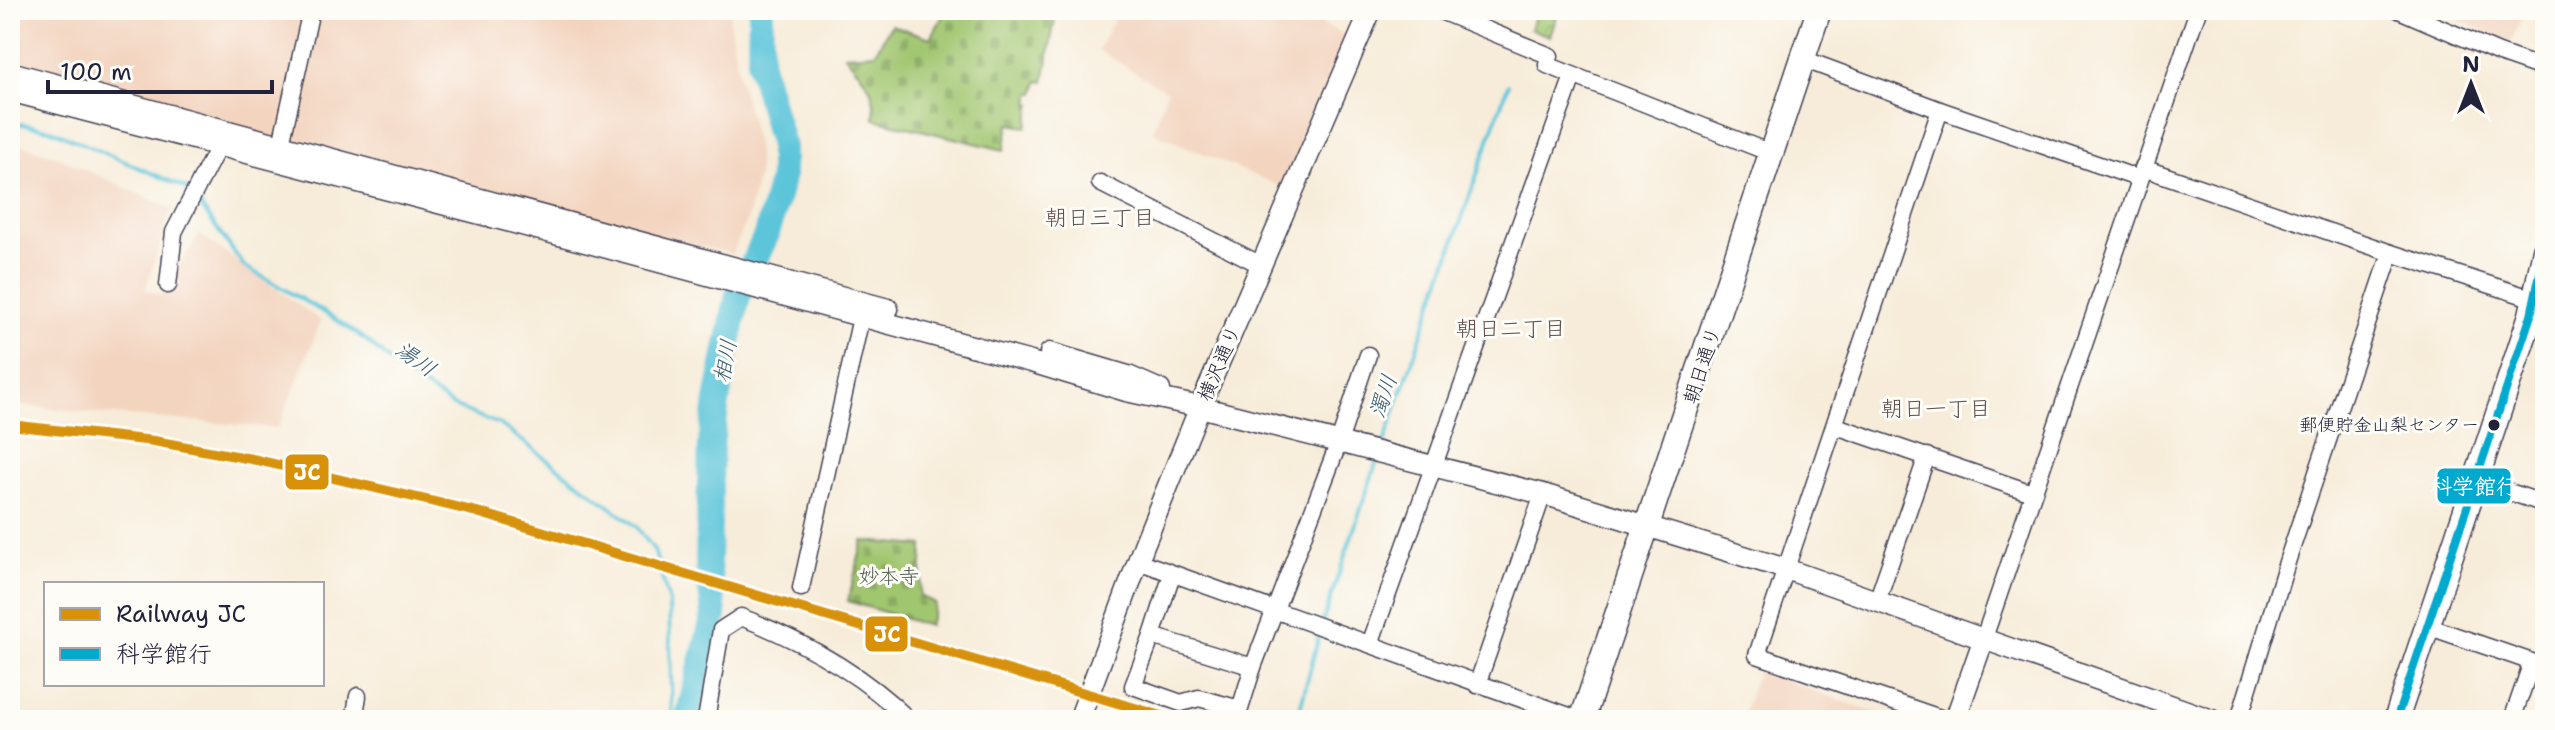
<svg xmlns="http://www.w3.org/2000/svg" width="2555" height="730" font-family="'Shantell Sans','Klee One',sans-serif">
<defs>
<pattern id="cemetery-stones" width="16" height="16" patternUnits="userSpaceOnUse" patternTransform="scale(2)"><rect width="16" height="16" fill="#a1c670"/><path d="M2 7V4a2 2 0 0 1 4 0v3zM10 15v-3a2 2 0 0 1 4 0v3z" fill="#8aaa62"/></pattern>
<pattern id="park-crowns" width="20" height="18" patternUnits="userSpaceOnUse" patternTransform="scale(2)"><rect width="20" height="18" fill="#a1c670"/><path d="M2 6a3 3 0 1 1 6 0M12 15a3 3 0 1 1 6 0" fill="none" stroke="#8aaa62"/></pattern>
</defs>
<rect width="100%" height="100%" fill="#fdfcf7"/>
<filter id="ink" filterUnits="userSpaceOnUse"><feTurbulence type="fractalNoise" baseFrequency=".0125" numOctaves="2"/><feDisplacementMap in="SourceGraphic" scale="16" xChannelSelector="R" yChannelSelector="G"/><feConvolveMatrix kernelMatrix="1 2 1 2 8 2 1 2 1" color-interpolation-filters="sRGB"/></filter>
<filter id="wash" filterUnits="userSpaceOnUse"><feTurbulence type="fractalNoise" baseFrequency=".006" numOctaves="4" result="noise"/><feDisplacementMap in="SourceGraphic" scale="32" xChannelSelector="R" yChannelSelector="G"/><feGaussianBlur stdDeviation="1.8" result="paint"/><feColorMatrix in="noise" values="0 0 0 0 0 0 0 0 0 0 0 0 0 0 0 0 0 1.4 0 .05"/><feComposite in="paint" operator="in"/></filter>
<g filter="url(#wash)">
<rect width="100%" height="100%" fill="#f7ecd9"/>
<g fill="#f3d4bf">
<path d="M10,10H732L729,20L739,78L752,124L758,157V176L747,220L732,254L281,144L10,72Z"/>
<path d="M1119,10H1292L1358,41L1293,192L1153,132L1167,91L1098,50Z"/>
<path d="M2434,10H2525L2511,42Z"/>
<path d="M10,141L53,155L172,209L145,290L162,295L199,234L321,321L278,428L91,413L10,404Z"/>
<path d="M1758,671L1862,708L1900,720H1741Z"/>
</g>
<g fill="url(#cemetery-stones)" stroke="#627456" stroke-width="2">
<path d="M946,10H1028L1055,18L1044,82L1038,81L1035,93H1031L1029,103L1032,104L1027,127L1009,124L1004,150L874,119C877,86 863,79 845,55L875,53L891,25L931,38Z"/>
<path d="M863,541L923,546L920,596L935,603L929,626L848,601Z"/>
</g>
<path fill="url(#park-crowns)" stroke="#627456" stroke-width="2" d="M1532,10H1559L1550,36L1530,29L1537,12Z"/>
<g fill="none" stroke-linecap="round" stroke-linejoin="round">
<g stroke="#5dc5da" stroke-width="4">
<path d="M10,122L49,129L186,188L189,192"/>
<path d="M195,198L244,266L332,317L366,340L399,369L453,406L501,425L636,526L654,550L669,602L672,720"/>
<path d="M1383,446L1508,85"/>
<path d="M1322,624L1378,458"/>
<path d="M1297,720L1320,632"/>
</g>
<path stroke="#5dc5da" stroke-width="26" d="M687,720L714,615L708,564L711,443L718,395L738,295L767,234L782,178V146L760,64L761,10"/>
</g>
</g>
<g filter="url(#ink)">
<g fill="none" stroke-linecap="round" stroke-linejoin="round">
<defs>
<g id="minor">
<path d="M1438,10L1550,56L1547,65L1773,154"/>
<path d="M2399,10L2499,53L2545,69"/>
<path d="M1803,59L1940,110L2140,179"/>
<path d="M1940,110L1757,655L1946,720"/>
<path d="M281,144L311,10"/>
<path d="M2143,168L2391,253L2534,299"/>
<path d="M1100,183L1261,265"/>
<path d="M168,285L174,232L219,145"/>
<path d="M1836,426L2032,493"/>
<path d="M2474,480L2545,504"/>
<path d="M1138,561L1580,720"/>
<path d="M1172,574L1152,636L1253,667"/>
<path d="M801,588L864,304"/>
<path d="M1877,601L1927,456"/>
<path d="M2427,626L2532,662L2512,720"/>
<path d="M1152,636L1133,686L1181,703L1199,698L1240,709L1253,667L1339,442L1368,355"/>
<path d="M1984,638L2198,10"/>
<path d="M1370,644L1573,76"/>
<path d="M1477,685L1543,494"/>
<path d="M354,720L358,696"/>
<path d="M706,720L721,630L741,617C803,641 861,673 909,720"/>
<path d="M2239,720L2288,559L2391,253"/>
</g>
<g id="tertiary">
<path d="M10,72L888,309"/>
<path d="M10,91L496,218L1031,362L1126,391L1200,407L1543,494L1786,569L2212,720"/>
<path d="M1050,353L1128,376L1160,390"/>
<path d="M1079,720L1144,545L1200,407L1371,10"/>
<path d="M1955,720L1984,638"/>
</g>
<g id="primary">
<path d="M1582,720L1819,10"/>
<path d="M2396,720L2531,315L2545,250"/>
</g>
</defs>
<use href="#minor" stroke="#424053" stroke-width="19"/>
<use href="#tertiary" stroke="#424053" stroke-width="23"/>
<use href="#primary" stroke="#424053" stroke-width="27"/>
<use href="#minor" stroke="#fff" stroke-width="16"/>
<use href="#tertiary" stroke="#fff" stroke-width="20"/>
<use href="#primary" stroke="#fff" stroke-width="24"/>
<defs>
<path id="bus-1" d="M2396,720L2531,315L2545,250"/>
</defs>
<use href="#bus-1" stroke="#fdfcf7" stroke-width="14"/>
<use href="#bus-1" stroke="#00a9ce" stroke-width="8"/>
<defs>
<path id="rail-1" d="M10,425L154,441L257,460L477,512L1175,720"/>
</defs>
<use href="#rail-1" stroke="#fdfcf7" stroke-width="16"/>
<use href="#rail-1" stroke="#d79209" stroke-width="10"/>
</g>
</g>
<circle fill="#22223b" stroke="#fdfcf7" stroke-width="3" cx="2494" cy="425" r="7"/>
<g text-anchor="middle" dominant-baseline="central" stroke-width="6" stroke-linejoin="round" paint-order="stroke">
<g font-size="18" fill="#22223b" stroke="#fdfcf7" text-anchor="end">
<text x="2479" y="425">郵便貯金山梨センター</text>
</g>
<g font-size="20" fill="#22223b" stroke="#fdfcf7">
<text transform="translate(1219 363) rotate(-67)">横沢通り</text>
<text transform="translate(1702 365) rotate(-72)">朝日通り</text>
</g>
<g font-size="20" fill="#4e5b4e" stroke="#fdfcf7">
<text x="889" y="576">妙本寺</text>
</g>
<g font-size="22" fill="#62504e" stroke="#fdfcf7">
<text x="1100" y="217">朝日三丁目</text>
<text x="1511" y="328">朝日二丁目</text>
<text x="1936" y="408">朝日一丁目</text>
</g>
<g font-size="22" font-style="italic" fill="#375b73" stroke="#fdfcf7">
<text transform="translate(416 359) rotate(36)">湯川</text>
<text transform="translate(725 361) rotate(-79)">相川</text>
<text transform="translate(1383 396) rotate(-71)">濁川</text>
</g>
</g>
<g stroke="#fdfcf7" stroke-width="3">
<rect x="284" y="453" width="46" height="38" rx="8" fill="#d79209"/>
<rect x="2436" y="467" width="76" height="38" rx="8" fill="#00a9ce"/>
<rect x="864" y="615" width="45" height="38" rx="8" fill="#d79209"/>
</g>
<g font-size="22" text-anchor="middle" font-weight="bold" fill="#fff">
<text x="307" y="480">JC</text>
<text x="2474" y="494">科学館行</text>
<text x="887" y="642">JC</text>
</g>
<rect width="2555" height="730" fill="none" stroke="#fdfcf7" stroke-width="40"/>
<rect x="44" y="582" width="280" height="104" fill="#fdfcf7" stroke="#a5a5ac" stroke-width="2"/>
<rect x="60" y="608" width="40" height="12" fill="#d79209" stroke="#a5a5ac" stroke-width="2"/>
<text x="116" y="622" font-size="24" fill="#22223b">Railway JC</text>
<rect x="60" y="648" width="40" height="12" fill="#00a9ce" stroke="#a5a5ac" stroke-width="2"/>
<text x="116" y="662" font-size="24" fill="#22223b">科学館行</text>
<g transform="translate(2471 84)" stroke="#fdfcf7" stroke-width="6" paint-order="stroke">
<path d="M0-6L14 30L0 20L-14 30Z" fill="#22223b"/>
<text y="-12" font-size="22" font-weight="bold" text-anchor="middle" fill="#22223b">N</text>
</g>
<path d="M48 80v12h224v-12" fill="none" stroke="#22223b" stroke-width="4"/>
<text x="60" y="80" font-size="24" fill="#22223b" stroke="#fdfcf7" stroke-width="6" paint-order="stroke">100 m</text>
</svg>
